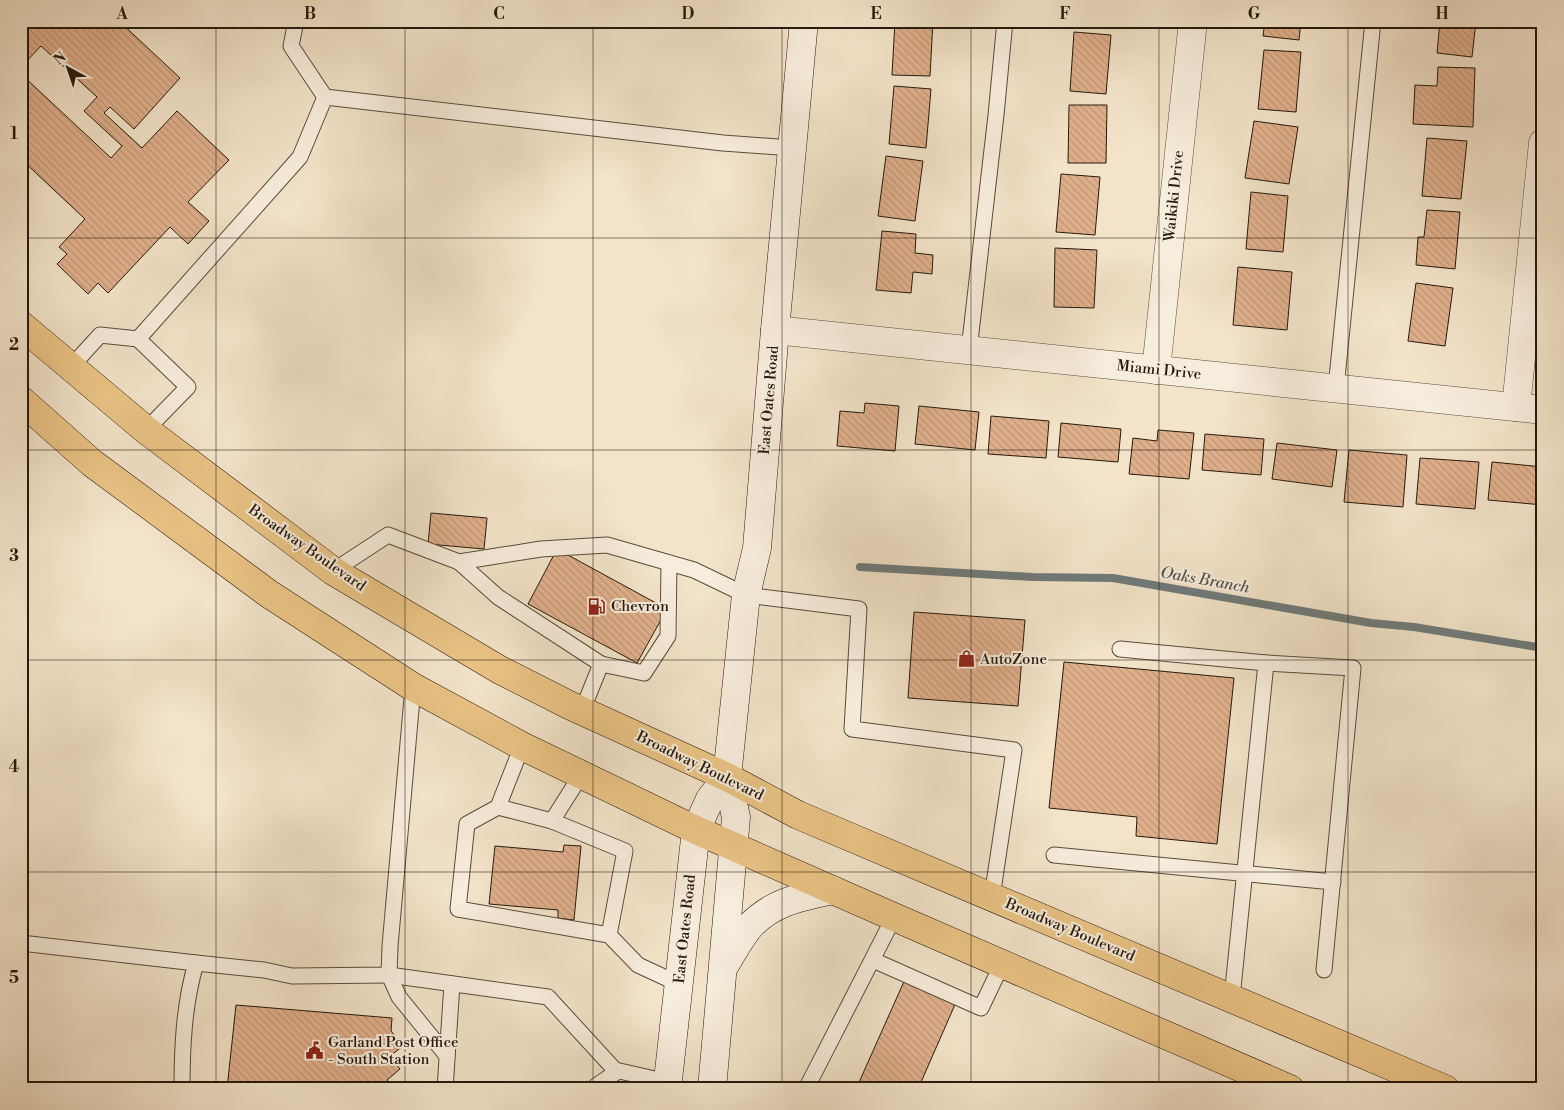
<svg xmlns="http://www.w3.org/2000/svg" width="1564" height="1110" font-family="'Libre Bodoni',serif">
<defs>
<pattern id="building-back-hatch" width="6" height="6" patternUnits="userSpaceOnUse" patternTransform="scale(1.25)"><rect width="6" height="6" fill="#e0b08c"/><path d="M-1 5l2 2M0 0l6 6M5-1l2 2" fill="none" stroke="#c09778"/></pattern>
</defs>
<rect width="100%" height="100%" fill="#f2e3c9"/>
<filter id="stains"><feTurbulence type="fractalNoise" baseFrequency=".004" numOctaves="4"/><feColorMatrix values="0 0 0 0 .2 0 0 0 0 .09 0 0 0 0 .02 0 0 0 .5 -.17"/></filter>
<radialGradient id="worn" r=".72"><stop offset=".6" stop-color="#630" stop-opacity="0"/><stop offset="1" stop-color="#630" stop-opacity=".3"/></radialGradient>
<g fill="none" stroke-linecap="round" stroke-linejoin="round">
<path stroke="#6f7a79" stroke-width="8" d="M860,567L1033,577L1113,578L1371,623L1414,627L1543,648"/>
</g>
<g fill="url(#building-back-hatch)" stroke="#26190c">
<path d="M21,21H119L180,78L134,129L110,107L104,113L142,148L177,111L229,160L188,202L209,221L188,244L170,227L108,293L98,283L88,294L57,264L67,254L59,247L85,219L21,159V74L111,158L122,146L84,111L97,97L41,46L21,67Z"/>
<path d="M895,21H933L930,76L892,75Z"/>
<path d="M1265,21H1301L1299,40L1263,36Z"/>
<path d="M1440,21H1476L1472,57L1437,53Z"/>
<path d="M1074,32L1111,35L1106,94L1070,91Z"/>
<path d="M1264,50L1301,52L1296,112L1258,109Z"/>
<path d="M1438,67L1475,68L1473,127L1413,124L1415,85L1437,86Z"/>
<path d="M894,86L931,89L926,148L889,144Z"/>
<path d="M1069,105H1107L1106,163H1068Z"/>
<path d="M1254,121L1298,127L1289,184L1245,178Z"/>
<path d="M1427,138L1467,141L1461,199L1422,196Z"/>
<path d="M886,156L923,161L915,221L878,216Z"/>
<path d="M1061,174L1100,177L1095,235L1056,232Z"/>
<path d="M1251,192L1288,196L1283,252L1246,249Z"/>
<path d="M1427,210L1460,212L1455,269L1416,265L1418,237H1424Z"/>
<path d="M882,231L916,234L915,253L933,255L932,274L913,272L911,293L876,290Z"/>
<path d="M1055,248L1097,250L1094,308L1054,307Z"/>
<path d="M1238,267L1292,272L1287,330L1233,325Z"/>
<path d="M1416,283L1453,288L1445,346L1408,341Z"/>
<path d="M865,403L899,406L895,451L837,446L840,411L864,413Z"/>
<path d="M919,406L979,412L975,450L915,444Z"/>
<path d="M991,416L1049,421L1046,458L988,454Z"/>
<path d="M1061,423L1121,429L1118,462L1058,457Z"/>
<path d="M1158,430L1194,433L1189,479L1129,474L1133,438L1157,441Z"/>
<path d="M1205,434L1264,439L1261,475L1202,470Z"/>
<path d="M1277,443L1337,450L1332,487L1272,479Z"/>
<path d="M1349,450L1407,455L1403,507L1344,502Z"/>
<path d="M1420,458L1479,462L1475,509L1416,504Z"/>
<path d="M1492,462L1543,467V505L1488,500Z"/>
<path d="M431,513L487,518L484,549L428,544Z"/>
<path d="M557,549L667,609L637,663L528,604Z"/>
<path d="M914,612L1025,620L1018,706L908,698Z"/>
<path d="M1064,662L1234,678L1217,844L1136,836L1137,817L1049,808Z"/>
<path d="M564,845L581,846L574,920L558,918V910L489,904L495,846L563,852Z"/>
<path d="M906,977L957,1000L918,1089H856Z"/>
<path d="M236,1005L392,1018L391,1031L403,1046L390,1056L400,1069L387,1080L395,1089H227Z"/>
</g>
<g fill="none" stroke-linecap="round" stroke-linejoin="round">
<defs>
<g id="lane">
<path d="M296,21L291,46L325,97"/>
<path d="M138,339L188,387L146,430"/>
<path d="M969,350L996,115L1005,21"/>
<path d="M70,368L100,335L138,339L300,157L325,97L723,143L792,148"/>
<path d="M1336,388L1373,21"/>
<path d="M459,562L498,597L601,664L582,711"/>
<path d="M333,571L388,535L459,562L541,549L607,545L694,570L746,595L859,609L852,729L1014,750L992,897"/>
<path d="M1120,649L1266,663L1232,998"/>
<path d="M1266,663L1353,668L1324,970"/>
<path d="M601,664L644,673L668,636L669,563"/>
<path d="M522,746L498,807L467,824L458,909L609,935L638,965L679,984"/>
<path d="M498,807L552,821L581,775"/>
<path d="M552,821L625,851L609,935"/>
<path d="M1054,855L1333,882"/>
<path d="M21,943L196,963"/>
<path d="M873,960L981,1008L1002,964"/>
<path d="M389,975L548,997L615,1070L668,1082"/>
<path d="M389,975L399,997L447,1056"/>
<path d="M182,1089C182,1046 184,1004 196,963L264,970L292,976L389,975L390,946L413,687"/>
<path d="M445,1089L452,984"/>
<path d="M595,1089L596,1086L618,1071"/>
<path d="M806,1089L894,917"/>
</g>
<g id="street">
<path d="M775,330L1543,410"/>
<path d="M1156,370L1193,21"/>
<path d="M1516,407L1543,143"/>
</g>
<g id="secondary">
<path d="M725,965C733,952 741,936 751,925C775,901 801,897 833,890"/>
<path d="M667,1089L696,830L710,799L727,777"/>
<path d="M712,1089L736,817L727,777L746,595L757,548L775,330L804,21"/>
</g>
<g id="primary">
<path d="M21,325L146,430L333,571L500,670L569,705L727,777L798,815L1445,1089"/>
<path d="M21,400L92,463L269,594L413,687L522,746L696,830L894,917L1290,1089"/>
</g>
</defs>
<use href="#lane" stroke="#594c3b" stroke-width="17"/>
<use href="#street" stroke="#594c3b" stroke-width="29"/>
<use href="#secondary" stroke="#26190c" stroke-width="29"/>
<use href="#primary" stroke="#26190c" stroke-width="29"/>
<use href="#lane" stroke="#f7eddc" stroke-width="15"/>
<use href="#street" stroke="#f7eddc" stroke-width="28"/>
<use href="#secondary" stroke="#f7eddc" stroke-width="28"/>
<use href="#primary" stroke="#e9c284" stroke-width="28"/>
</g>
<path fill="none" stroke="#26190c" stroke-width="1" stroke-opacity="0.55" d="M216,21V1089M405,21V1089M593,21V1089M782,21V1089M971,21V1089M1159,21V1089M1348,21V1089M21,238H1543M21,450H1543M21,660H1543M21,872H1543"/>
<defs>
<symbol id="fuel-bare" viewBox="-9 -9 18 18"><path d="M-5.5-6h7V0h2V4h1.3V-2.5L3-4.5l.8-.8L6-3V5H2.5V1h-1V6h-7ZM-4.2-4.7v3.2H.2V-4.7Z" fill="#8f2418" stroke="#f7eddc" stroke-width="2.5" paint-order="stroke"/></symbol>
<symbol id="shop-bare" viewBox="-9 -9 18 18"><path d="M-5-2.5h2.3a2.7 3.5 0 0 1 5.4 0H5L5.5 6h-11ZM-1.5-2.5h3a1.5 2.3 0 0 0-3 0Z" fill="#8f2418" stroke="#f7eddc" stroke-width="2.5" paint-order="stroke"/></symbol>
<symbol id="civic-bare" viewBox="-9 -9 18 18"><path d="M-.6-6.5H3V-4.5H.6V-3L4-1V1h2V6H-6V1h2V-1L-.6-3ZM-1.2 2.5V6h2.4V2.5Z" fill="#8f2418" stroke="#f7eddc" stroke-width="2.5" paint-order="stroke"/></symbol>
</defs>
<g fill-rule="evenodd">
<use href="#fuel-bare" x="584" y="594" width="25" height="25"/>
<use href="#shop-bare" x="954" y="646" width="25" height="25"/>
<use href="#civic-bare" x="302" y="1038" width="25" height="25"/>
</g>
<g text-anchor="middle" dominant-baseline="central" stroke-width="4" stroke-linejoin="round" paint-order="stroke">
<g font-size="15" fill="#26190c" stroke="#f7eddc">
<text transform="translate(1174 196) rotate(-84)">Waikiki Drive</text>
<text transform="translate(1159 370) rotate(6)">Miami Drive</text>
<text transform="translate(769 400) rotate(-85)">East Oates Road</text>
<text transform="translate(307 548) rotate(35)">Broadway Boulevard</text>
<text transform="translate(700 766) rotate(26)">Broadway Boulevard</text>
<text transform="translate(685 929) rotate(-84)">East Oates Road</text>
<text transform="translate(1070 930) rotate(23)">Broadway Boulevard</text>
</g>
<g font-size="15" fill="#26190c" stroke="#f7eddc" text-anchor="start">
<text x="611" y="606">Chevron</text>
<text x="980" y="659">AutoZone</text>
<text x="328" y="1042">Garland Post Office<tspan x="328" dy="17">- South Station</tspan></text>
</g>
<g font-size="16" font-style="italic" fill="#51524b" stroke="#f7eddc">
<text transform="translate(1205 580) rotate(10)">Oaks Branch</text>
</g>
</g>
<rect width="1564" height="1110" fill="none" stroke="#f2e3c9" stroke-width="55"/>
<g transform="translate(68 68) rotate(320)" stroke="#f7eddc" stroke-width="4" paint-order="stroke">
<path d="M0-4L9 19L0 12L-9 19Z" fill="#26190c"/>
<text y="-8" font-size="14" font-weight="bold" text-anchor="middle" fill="#26190c">N</text>
</g>
<rect x="28" y="28" width="1508" height="1054" fill="none" stroke="#26190c" stroke-width="2"/>
<g font-size="16" text-anchor="middle" font-weight="bold" fill="#26190c">
<text x="122" y="19">A</text>
<text x="310" y="19">B</text>
<text x="499" y="19">C</text>
<text x="688" y="19">D</text>
<text x="876" y="19">E</text>
<text x="1065" y="19">F</text>
<text x="1254" y="19">G</text>
<text x="1442" y="19">H</text>
<text x="14" y="139">1</text>
<text x="14" y="350">2</text>
<text x="14" y="561">3</text>
<text x="14" y="772">4</text>
<text x="14" y="983">5</text>
</g>
<rect width="100%" height="100%" filter="url(#stains)"/>
<rect width="100%" height="100%" fill="url(#worn)"/>
</svg>
